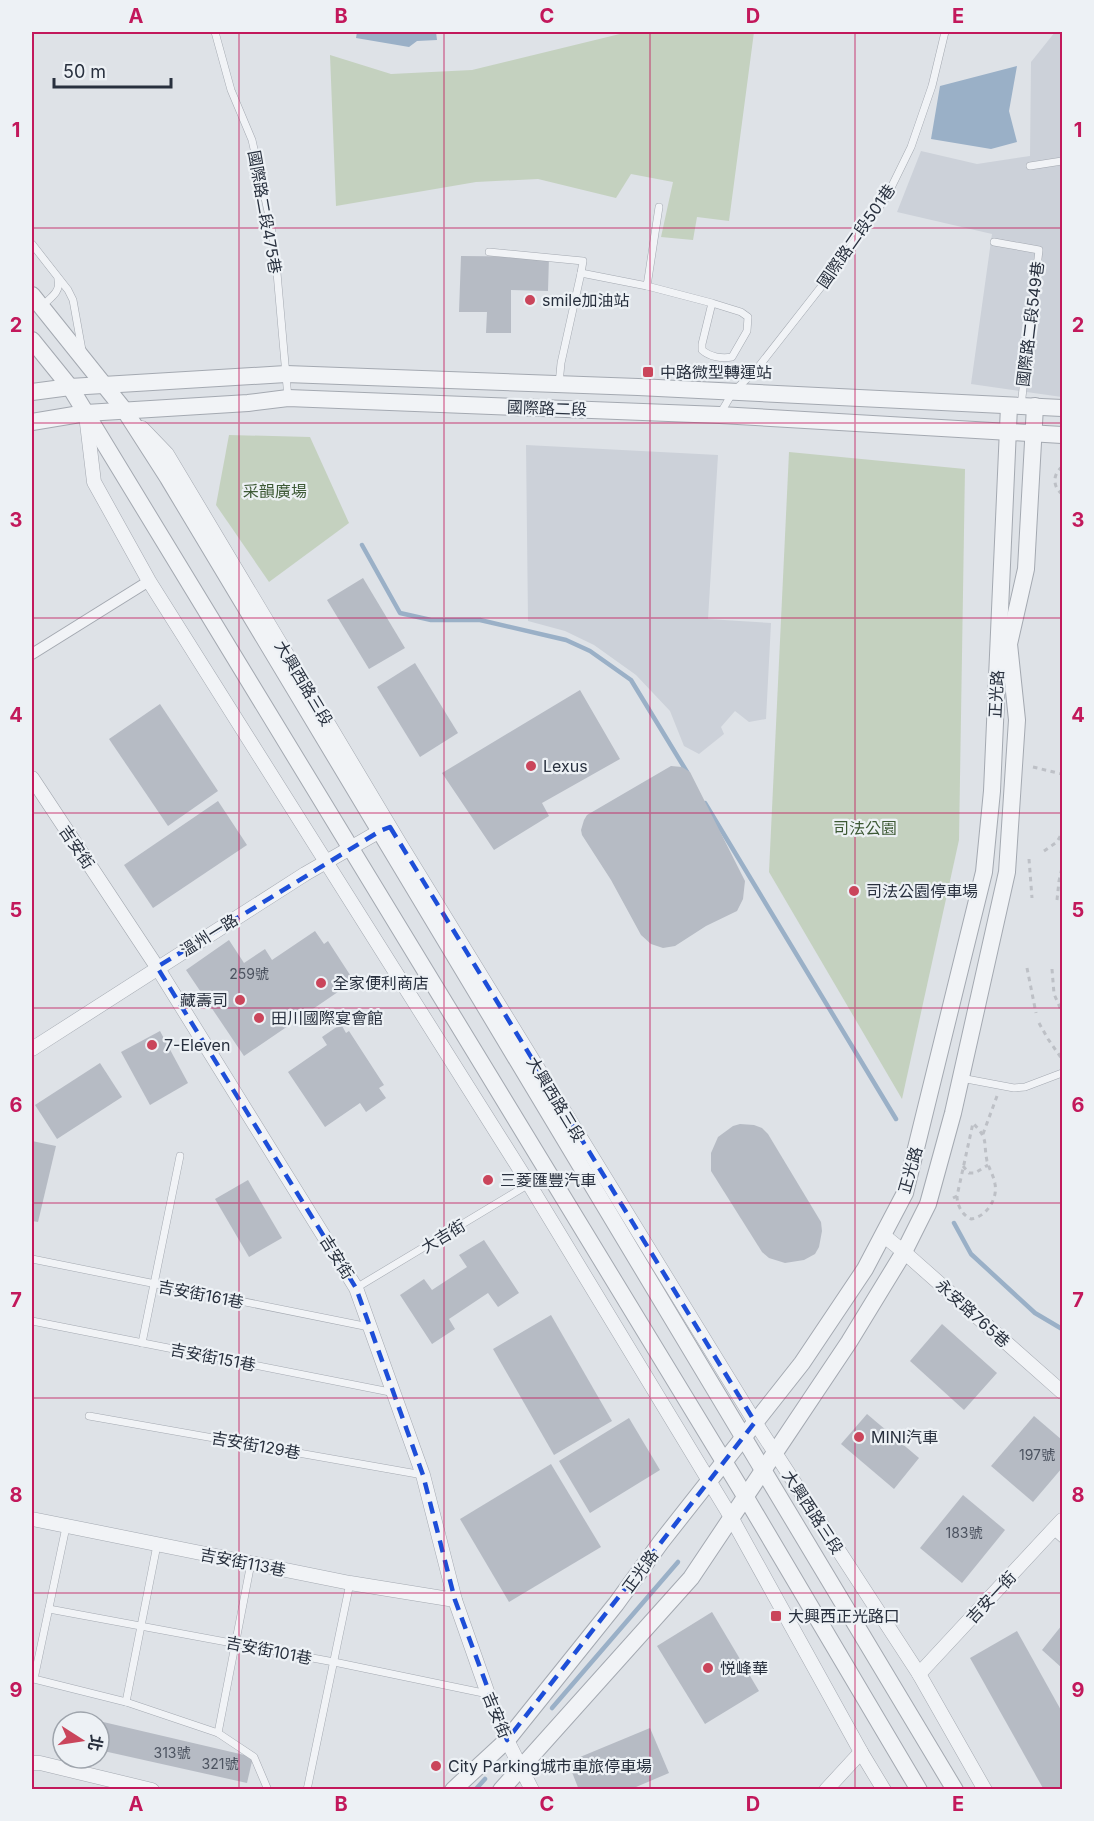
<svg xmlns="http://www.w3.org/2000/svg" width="1094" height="1821" font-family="Inter,'Noto Sans TC',sans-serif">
<rect width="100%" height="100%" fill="#dee2e7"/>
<g fill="#ccd1d9">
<path d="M1055,32H1062V397L971,384L992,234L897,212L921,151L977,164L1030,156L1031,62Z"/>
<path d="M526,445L718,455L708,619L771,623L766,719L749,722L735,711L721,727L724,734L699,754L684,746L670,711L636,675L594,645L565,631L528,621Z"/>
</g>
<g fill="#c4d1bf">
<path d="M628,32H754L729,221L697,217L693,240L661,237L673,182L631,174L616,198L538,179L476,182L336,206L330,55L391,74L472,70Z"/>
<path d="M229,435L310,437L349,523L269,582L216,505Z"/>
<path d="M789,452L965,469L959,840L902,1099L769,872Z"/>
</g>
<g fill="#9ab0c7">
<path d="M357,32H436L437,40L417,41L409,47L356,38Z"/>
<path d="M1017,66L1009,111L1017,142L991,149L931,139L940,86Z"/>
</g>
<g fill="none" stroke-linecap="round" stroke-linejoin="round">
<g stroke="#9ab0c7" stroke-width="4.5">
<path d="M362,545L400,613L431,620H480L566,640L590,651L631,680L687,772"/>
<path d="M705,803L896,1119"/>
<path d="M954,1223L971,1254L1035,1313L1062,1329"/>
<path d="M552,1708L678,1562"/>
<path d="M475,1790L485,1779"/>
</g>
</g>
<g fill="#b6bbc4">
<path d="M461,256L549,257L548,291L511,290V333H486L487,312H459Z"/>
<path d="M363,578L405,648L369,669L327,600Z"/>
<path d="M415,663L458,733L420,757L377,687Z"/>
<path d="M580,690L620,759L542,803L549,816L494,850L442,773Z"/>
<path d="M160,704L218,791L168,826L109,739Z"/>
<path d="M671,766L682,767L690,772L745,881L743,899L737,911L706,926L675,946L663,948L651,944L641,935L611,880L582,835L581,830L584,820L587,815Z"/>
<path d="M218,801L247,845L153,908L124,865Z"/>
<path d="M315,931L324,944L328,941L354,981L244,1056L186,970L229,940L244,963L265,949L272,960Z"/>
<path d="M341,1024L346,1033L349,1031L384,1085L379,1088L386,1098L366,1112L360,1103L325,1127L288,1072L327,1045L322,1037Z"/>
<path d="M160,1031L188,1083L150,1105L121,1052Z"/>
<path d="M100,1063L122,1097L57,1139L35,1105Z"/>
<path d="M740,1124L754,1125L762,1128L768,1134L821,1222L822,1231L819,1247L815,1254L804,1260L785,1263L769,1258L762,1252L711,1171V1153L718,1137L733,1126Z"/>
<path d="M32,1141L56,1146L38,1222L32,1221Z"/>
<path d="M248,1180L282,1238L249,1257L215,1199Z"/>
<path d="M484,1240L519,1293L498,1307L488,1293L449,1319L455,1329L432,1344L400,1295L424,1279L432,1290L467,1267L459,1255Z"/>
<path d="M551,1315L612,1421L554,1455L493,1349Z"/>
<path d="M942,1324L997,1373L964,1410L910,1361Z"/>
<path d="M867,1414L919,1458L894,1489L841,1444Z"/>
<path d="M1034,1416L1062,1440V1468L1033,1502L991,1466Z"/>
<path d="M629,1418L660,1470L590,1513L559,1461Z"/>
<path d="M551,1464L601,1547L509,1602L460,1519Z"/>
<path d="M963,1495L1005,1530L962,1583L920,1548Z"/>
<path d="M712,1612L759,1691L705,1724L657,1646Z"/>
<path d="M1062,1625V1668L1042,1650Z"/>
<path d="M1017,1631L1062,1712V1790H1044L970,1658Z"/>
<path d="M99,1721L253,1757L247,1783L99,1750Z"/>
<path d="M650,1728L669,1773L629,1790H579L568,1762Z"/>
</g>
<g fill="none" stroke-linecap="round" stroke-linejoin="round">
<defs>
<g id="service">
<path d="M215,32L231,90L252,140L269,216L275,250L288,398"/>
<path d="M1030,166L1062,161"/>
<path d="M994,242L1039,250L1021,406"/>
<path d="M32,244L68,290L73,300L82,350"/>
<path d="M489,252L583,261L581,273"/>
<path d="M647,286L712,303L702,344V350C710,357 722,359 732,357L747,331L748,317L741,312L712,303"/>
<path d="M42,306C50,298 61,292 58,280"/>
<path d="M559,384L561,363L581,273L647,286L659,207"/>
<path d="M720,414L733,392L756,370L821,287L886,198L911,147L932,86L945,32"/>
<path d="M961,1078L1014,1088L1025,1087L1062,1073"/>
<path d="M32,1259L369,1327"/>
<path d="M356,1288L529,1184"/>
<path d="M32,1321L395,1393"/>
<path d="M142,1343L180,1156"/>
<path d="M89,1416L423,1475"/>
<path d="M66,1527L34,1679L126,1702L218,1733L254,1757L268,1790"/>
<path d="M1053,1531L1062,1539"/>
<path d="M49,1609L334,1662L488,1694"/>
<path d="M126,1702L157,1545"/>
<path d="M218,1733L251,1563"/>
<path d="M307,1790L350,1583"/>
</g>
<path id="pedestrian" d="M32,654L149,581"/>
<g id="minor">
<path d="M86,415L94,482L149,581L529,1184L731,1517L861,1752L884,1790"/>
<path d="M142,428L167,454L399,842L755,1422L919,1674L985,1790"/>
<path d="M32,778L157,967L356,1288L423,1475L455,1600L488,1694L507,1740L532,1790"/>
<path d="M32,1049L305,874L380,831L389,827"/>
<path d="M883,1235L904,1252L1062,1392"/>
<path d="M32,1519L350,1583L455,1600"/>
<path d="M919,1674L1062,1520"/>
<path d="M32,1763H40L152,1790"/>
<path d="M826,1790L861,1752"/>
</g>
<g id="tertiary">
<path d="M32,295L125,411L168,478L955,1790"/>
<path d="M32,340L70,387L745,1496L919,1790"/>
<path d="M32,392L70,387L286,374L638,387L1062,408"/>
<path d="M32,422L86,413L248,403L288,398L720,415L1062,435"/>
<path d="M453,1790L507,1740L616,1604L661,1542L802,1363L865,1269L905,1193L984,872L992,791L1009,406"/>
<path d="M501,1790L691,1578L849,1342L904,1252L928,1204L953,1113L1007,872L1017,720L1009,644L1026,569L1035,406"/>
</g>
</defs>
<use href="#service" stroke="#a4a9b1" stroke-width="8"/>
<use href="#pedestrian" stroke="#a4a9b1" stroke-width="12"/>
<use href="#minor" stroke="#a4a9b1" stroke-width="15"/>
<use href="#tertiary" stroke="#a4a9b1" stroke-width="18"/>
<g stroke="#bdc0c6" stroke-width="3" stroke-dasharray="4.5 4.5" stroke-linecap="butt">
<path d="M1062,467C1053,474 1052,486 1062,494"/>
<path d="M1033,767L1062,774"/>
<path d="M1044,851L1057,842L1062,833"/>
<path d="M1029,859L1032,898"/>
<path d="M1057,900L1059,881L1062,868"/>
<path d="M1027,968L1036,1013"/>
<path d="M1052,969L1054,994L1062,1012"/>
<path d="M1039,1023L1048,1039L1062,1059"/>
<path d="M983,1134L997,1096"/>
<path d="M963,1166L969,1173H975L988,1165"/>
<path d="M953,1198L957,1196L973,1123C989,1140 983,1141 987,1161C989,1169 994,1176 995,1184C998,1199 986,1217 971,1219C962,1215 957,1205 957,1196"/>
</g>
<use href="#service" stroke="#f1f3f6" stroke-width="7"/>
<use href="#pedestrian" stroke="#f1f3f6" stroke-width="10"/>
<use href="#minor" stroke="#f1f3f6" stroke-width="14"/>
<use href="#tertiary" stroke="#f1f3f6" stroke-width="16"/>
</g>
<path fill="none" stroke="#1d4ed8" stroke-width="4.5" stroke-dasharray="12 8" stroke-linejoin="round" d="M390,827L755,1422L507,1740L455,1600L423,1475L356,1288L157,967L380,831Z"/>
<path fill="none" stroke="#c2185b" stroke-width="1.5" stroke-opacity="0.55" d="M239,32V1790M444,32V1790M650,32V1790M855,32V1790M32,228H1062M32,423H1062M32,618H1062M32,813H1062M32,1008H1062M32,1203H1062M32,1398H1062M32,1593H1062"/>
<g fill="#ca455b" stroke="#edf1f5" stroke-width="2">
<circle cx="530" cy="300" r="6"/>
<rect x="642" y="366" width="12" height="12" rx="3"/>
<circle cx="531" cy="766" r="6"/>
<circle cx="854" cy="891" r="6"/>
<circle cx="321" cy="983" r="6"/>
<circle cx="240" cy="1000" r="6"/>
<circle cx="259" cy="1018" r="6"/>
<circle cx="152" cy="1045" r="6"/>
<circle cx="488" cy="1180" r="6"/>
<circle cx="859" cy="1437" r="6"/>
<rect x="770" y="1610" width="12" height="12" rx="3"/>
<circle cx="708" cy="1668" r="6"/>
<circle cx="436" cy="1766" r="6"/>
</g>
<g text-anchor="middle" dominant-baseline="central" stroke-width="4.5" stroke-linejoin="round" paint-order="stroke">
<g font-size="14" fill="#4c5360">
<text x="249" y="973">259號</text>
<text x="1037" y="1454">197號</text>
<text x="964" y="1532">183號</text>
<text x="172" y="1752">313號</text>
<text x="220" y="1763">321號</text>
</g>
<g font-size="16" fill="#28303e" stroke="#edf1f5">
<text transform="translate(265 212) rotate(80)">國際路二段475巷</text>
<text transform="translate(856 236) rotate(-55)">國際路二段501巷</text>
<text transform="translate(1030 324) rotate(-83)">國際路二段549巷</text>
<text transform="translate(547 408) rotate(2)">國際路二段</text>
<text transform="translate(304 683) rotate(59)">大興西路三段</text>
<text transform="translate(996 694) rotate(-87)">正光路</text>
<text transform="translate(77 847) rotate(56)">吉安街</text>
<text transform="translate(209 935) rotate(-32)">溫州一路</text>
<text transform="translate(556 1099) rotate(59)">大興西路三段</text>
<text transform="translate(910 1170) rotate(-74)">正光路</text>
<text transform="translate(443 1236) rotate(-31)">大吉街</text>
<text transform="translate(337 1257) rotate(58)">吉安街</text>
<text transform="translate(201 1294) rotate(11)">吉安街161巷</text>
<text transform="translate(973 1313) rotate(42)">永安路765巷</text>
<text transform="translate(213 1357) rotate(11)">吉安街151巷</text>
<text transform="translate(256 1445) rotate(10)">吉安街129巷</text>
<text transform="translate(813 1512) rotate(57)">大興西路三段</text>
<text transform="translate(243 1562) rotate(11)">吉安街113巷</text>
<text transform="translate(640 1571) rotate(-54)">正光路</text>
<text transform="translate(991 1597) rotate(-47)">吉安一街</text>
<text transform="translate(269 1650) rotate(11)">吉安街101巷</text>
<text transform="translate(497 1715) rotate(68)">吉安街</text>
</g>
<g font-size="16" fill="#28303e" stroke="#edf1f5" text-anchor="start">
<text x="542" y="300">smile加油站</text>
<text x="660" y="372">中路微型轉運站</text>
<text x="543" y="766">Lexus</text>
<text x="866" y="891">司法公園停車場</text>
<text x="333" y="983">全家便利商店</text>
<text x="228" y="1000" text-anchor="end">藏壽司</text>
<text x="271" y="1018">田川國際宴會館</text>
<text x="164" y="1045">7-Eleven</text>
<text x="500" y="1180">三菱匯豐汽車</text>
<text x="871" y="1437">MINI汽車</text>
<text x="788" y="1616">大興西正光路口</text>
<text x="720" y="1668">悦峰華</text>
<text x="448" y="1766">City Parking城市車旅停車場</text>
</g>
<g font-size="16" fill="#3d5935" stroke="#edf1f5">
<text x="275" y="491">采韻廣場</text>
<text x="865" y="828">司法公園</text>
</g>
</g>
<rect width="1094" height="1821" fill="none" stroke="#edf1f5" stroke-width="66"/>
<g transform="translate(81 1740) rotate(102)"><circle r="28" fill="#edf1f5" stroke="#9ea4ac" stroke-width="1.5"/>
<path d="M0-4.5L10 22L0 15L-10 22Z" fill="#ca455b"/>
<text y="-9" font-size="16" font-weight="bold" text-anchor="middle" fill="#28303e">北</text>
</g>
<path d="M54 78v9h117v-9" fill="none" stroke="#28303e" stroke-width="3"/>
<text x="63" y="78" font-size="18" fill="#28303e" stroke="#edf1f5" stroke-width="4.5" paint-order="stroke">50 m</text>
<rect x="33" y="33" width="1028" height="1755" fill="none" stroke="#c2185b" stroke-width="2"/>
<g font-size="20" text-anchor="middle" font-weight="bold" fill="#c2185b">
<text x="136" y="23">A</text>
<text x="341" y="23">B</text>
<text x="547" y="23">C</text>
<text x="753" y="23">D</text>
<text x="958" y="23">E</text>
<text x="16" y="137">1</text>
<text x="1078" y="137">1</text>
<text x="16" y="332">2</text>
<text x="1078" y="332">2</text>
<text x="16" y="527">3</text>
<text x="1078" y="527">3</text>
<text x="16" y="722">4</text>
<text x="1078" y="722">4</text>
<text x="16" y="917">5</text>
<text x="1078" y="917">5</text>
<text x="16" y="1112">6</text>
<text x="1078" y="1112">6</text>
<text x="16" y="1307">7</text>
<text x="1078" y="1307">7</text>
<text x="16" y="1502">8</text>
<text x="1078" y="1502">8</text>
<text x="16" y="1697">9</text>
<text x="1078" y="1697">9</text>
<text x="136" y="1811">A</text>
<text x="341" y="1811">B</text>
<text x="547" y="1811">C</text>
<text x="753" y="1811">D</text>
<text x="958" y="1811">E</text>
</g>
</svg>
